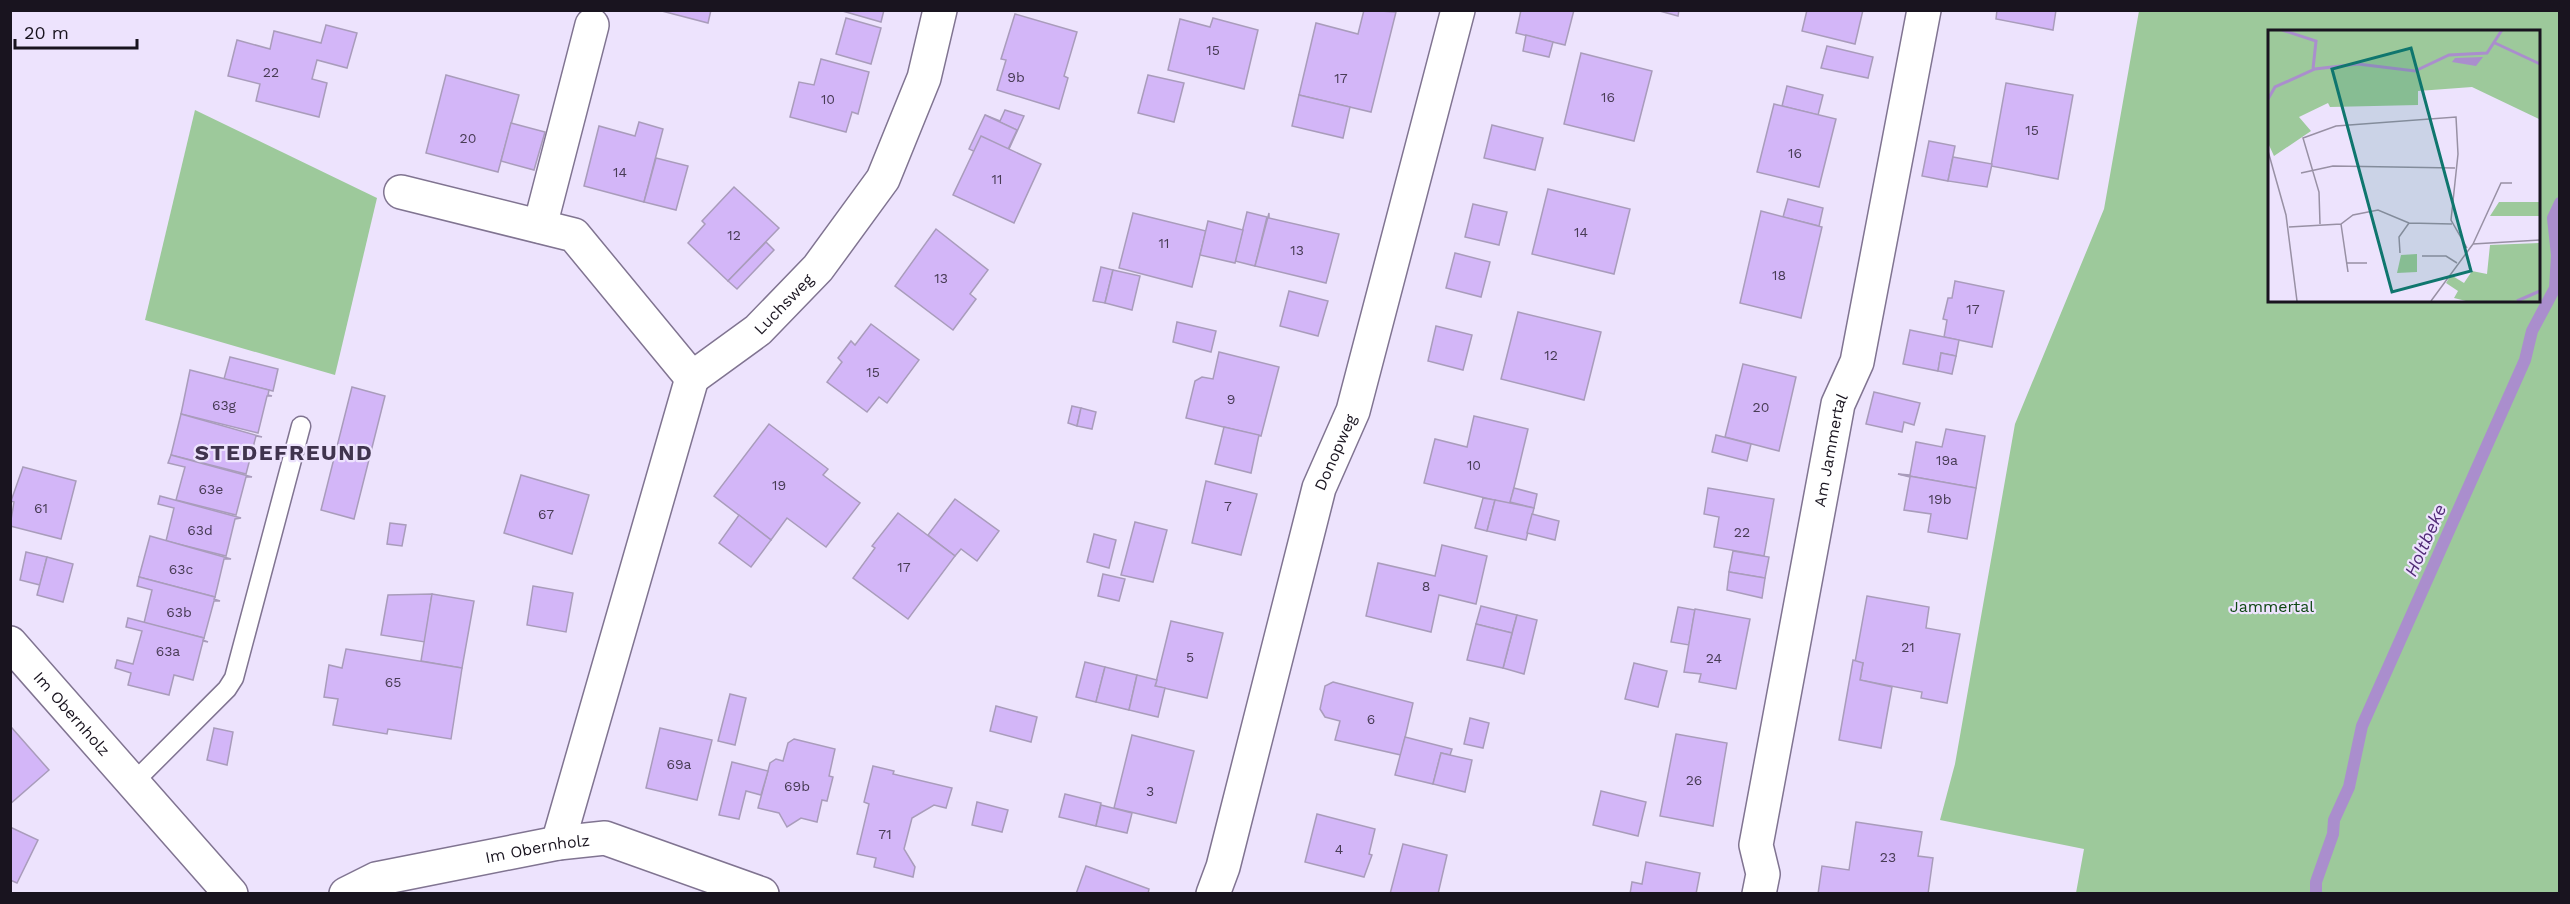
<svg xmlns="http://www.w3.org/2000/svg" width="2570" height="904" font-family="'Work Sans',sans-serif">
<rect width="100%" height="100%" fill="#ede3fd"/>
<g fill="#9dc99b" fill-rule="evenodd">
<path d="M2139,11H2559V893H2076L2084,849L1940,820L1955,764L2015,424L2104,209ZM2270,32H2538V300H2270Z"/>
<path d="M195,110L377,198L335,375L145,320Z"/>
</g>
<g fill="none" stroke-linecap="round" stroke-linejoin="round">
<path stroke="#aa8ecd" stroke-width="12" d="M2316,894V882L2333,834L2334,820L2349,787L2362,726L2525,360L2532,331L2555,288L2557,255L2553,218L2560,203"/>
</g>
<g fill="#d3b6f8" stroke="#a99cbb" stroke-width="1.5">
<path d="M658,10H711L708,23Z"/>
<path d="M839,10H884L881,22Z"/>
<path d="M1364,10L1396,12L1371,112L1299,95L1316,23L1358,34Z"/>
<path d="M1521,10H1574L1565,45L1516,33Z"/>
<path d="M1656,10H1679L1678,16Z"/>
<path d="M1807,10H1863L1855,44L1802,31Z"/>
<path d="M1997,10H2056L2053,30L1996,19Z"/>
<path d="M1015,14L1077,32L1064,76L1068,78L1059,109L997,90L1006,60L1001,59Z"/>
<path d="M846,18L881,28L871,64L836,54Z"/>
<path d="M1213,18L1258,30L1244,89L1168,70L1180,19L1210,27Z"/>
<path d="M326,25L357,33L347,68L317,60L312,79L327,83L319,117L256,101L260,84L228,76L237,40L270,49L274,31L321,43Z"/>
<path d="M1526,35L1553,42L1549,57L1523,51Z"/>
<path d="M1827,46L1873,57L1868,78L1821,68Z"/>
<path d="M1581,53L1652,71L1634,141L1564,124Z"/>
<path d="M821,59L869,72L858,114L852,112L846,132L790,117L799,82L814,85Z"/>
<path d="M446,75L519,95L498,172L426,153Z"/>
<path d="M1148,75L1184,83L1174,122L1138,113Z"/>
<path d="M2006,83L2073,95L2058,179L1991,166Z"/>
<path d="M1787,86L1823,95L1818,115L1782,106Z"/>
<path d="M1299,95L1350,107L1343,138L1292,126Z"/>
<path d="M1774,104L1836,119L1819,187L1757,172Z"/>
<path d="M1005,110L1024,116L1009,149L1017,130L985,115L1000,121Z"/>
<path d="M985,115L1017,130L1001,164L969,149Z"/>
<path d="M639,122L663,129L644,202L584,186L599,126L635,136Z"/>
<path d="M511,123L545,132L534,170L501,161Z"/>
<path d="M1492,125L1543,138L1535,170L1484,158Z"/>
<path d="M981,136L1041,164L1014,223L953,195Z"/>
<path d="M1929,141L1955,146L1948,181L1922,176Z"/>
<path d="M1953,157L1992,164L1987,187L1948,181Z"/>
<path d="M656,158L688,166L676,210L644,202Z"/>
<path d="M734,187L779,228L728,281L688,243L705,224L702,221Z"/>
<path d="M1548,189L1630,209L1614,274L1532,254Z"/>
<path d="M1788,199L1823,208L1819,226L1783,217Z"/>
<path d="M1473,204L1507,212L1499,245L1465,237Z"/>
<path d="M1761,211L1822,227L1801,318L1740,303Z"/>
<path d="M1247,212L1267,217L1255,266L1235,261Z"/>
<path d="M1133,213L1206,231L1192,287L1119,268Z"/>
<path d="M1269,213V218L1339,234L1326,283L1255,266Z"/>
<path d="M1208,221L1243,230L1235,263L1200,255Z"/>
<path d="M936,229L988,270L970,294L976,299L953,330L895,286Z"/>
<path d="M766,242L774,250L737,289L728,281Z"/>
<path d="M1455,253L1490,262L1481,297L1446,288Z"/>
<path d="M1101,267L1113,270L1105,303L1093,301Z"/>
<path d="M1113,270L1140,276L1132,310L1105,303Z"/>
<path d="M1955,281L2004,291L1992,347L1944,337L1947,320L1943,319L1948,298H1952Z"/>
<path d="M1289,291L1328,301L1318,336L1280,326Z"/>
<path d="M1518,312L1601,332L1584,400L1501,379Z"/>
<path d="M1177,322L1216,331L1211,352L1173,342Z"/>
<path d="M871,324L919,360L887,403L879,397L867,412L827,382L842,362L838,358L851,341L855,345Z"/>
<path d="M1436,326L1472,335L1463,370L1428,361Z"/>
<path d="M1910,330L1959,340L1956,356L1941,353L1938,371L1903,364Z"/>
<path d="M1219,352L1279,367L1261,436L1186,418L1195,381L1202,377L1213,379Z"/>
<path d="M1941,353L1956,356L1952,374L1938,371Z"/>
<path d="M230,357L278,369L273,391L224,379Z"/>
<path d="M1743,364L1796,377L1779,451L1725,437Z"/>
<path d="M190,370L269,390L268,395L272,396H267L258,433L181,414Z"/>
<path d="M352,387L385,396L354,519L321,510Z"/>
<path d="M1874,392L1920,403L1914,425L1904,422L1902,432L1866,424Z"/>
<path d="M1072,406L1081,408L1077,426L1068,423Z"/>
<path d="M1081,408L1096,412L1092,429L1077,426Z"/>
<path d="M181,414L262,437L256,436L246,474L171,455Z"/>
<path d="M1474,416L1528,429L1510,504L1424,483L1435,439L1467,447Z"/>
<path d="M769,424L828,469L823,475L860,503L826,547L787,518L771,540L714,496Z"/>
<path d="M1224,427L1259,435L1251,473L1215,464Z"/>
<path d="M1946,429L1985,436L1976,488L1898,474L1910,475L1916,442L1942,447Z"/>
<path d="M1716,435L1751,444L1747,461L1712,452Z"/>
<path d="M171,455L252,477H246L236,515L176,500L185,467L168,463Z"/>
<path d="M23,467L76,481L61,539L10,526L14,502L11,501Z"/>
<path d="M1898,474L1976,488L1967,539L1928,532L1931,514L1904,510L1910,477Z"/>
<path d="M521,475L589,495L572,554L504,533Z"/>
<path d="M1206,481L1257,494L1241,555L1192,543Z"/>
<path d="M1514,488L1537,494L1534,508L1510,502Z"/>
<path d="M1708,488L1774,499L1764,556L1714,547L1719,517L1704,514Z"/>
<path d="M160,496L241,518L235,519L226,556L166,541L174,508L158,504Z"/>
<path d="M1483,498L1495,500L1487,531L1475,528Z"/>
<path d="M955,499L999,531L977,561L961,549L955,556L928,535Z"/>
<path d="M1495,500L1534,508L1526,540L1487,531Z"/>
<path d="M898,513L955,556L908,619L853,578L875,548L872,546Z"/>
<path d="M1532,514L1559,521L1555,540L1527,533Z"/>
<path d="M739,515L771,540L751,567L719,543Z"/>
<path d="M1135,522L1167,530L1153,582L1121,575Z"/>
<path d="M390,523L406,525L402,546L387,544Z"/>
<path d="M1094,534L1116,540L1109,568L1087,562Z"/>
<path d="M150,536L231,559H224L215,597L139,577Z"/>
<path d="M1442,545L1487,556L1476,604L1439,595L1431,632L1366,616L1378,563L1435,576Z"/>
<path d="M1733,551L1769,557L1765,578L1729,572Z"/>
<path d="M26,552L47,557L40,585L20,580Z"/>
<path d="M47,557L73,564L63,602L37,595Z"/>
<path d="M1729,572L1765,578L1762,598L1727,590Z"/>
<path d="M1103,574L1125,579L1119,601L1098,596Z"/>
<path d="M139,577L215,597L214,599L220,601H214L204,638L144,623L152,590L137,586Z"/>
<path d="M533,586L573,593L566,632L527,625Z"/>
<path d="M432,594L425,642L381,635L388,595Z"/>
<path d="M432,594L474,601L462,668L421,661Z"/>
<path d="M1867,596L1929,607L1926,628L1960,634L1947,703L1921,698L1922,692L1860,680L1863,663L1855,662Z"/>
<path d="M1481,606L1517,615L1512,633L1476,624Z"/>
<path d="M1678,607L1695,610L1689,645L1671,642Z"/>
<path d="M1695,609L1750,619L1736,689L1699,682L1701,674L1684,672Z"/>
<path d="M1517,615L1537,620L1524,674L1503,668Z"/>
<path d="M128,618L204,638L203,640L208,642L203,641L193,680L174,675L169,695L128,685L131,673L115,668L117,660L133,664L142,631L126,627Z"/>
<path d="M1171,621L1223,633L1207,698L1155,686Z"/>
<path d="M1476,624L1512,633L1503,668L1467,660Z"/>
<path d="M346,649L462,668L451,739L388,729L387,734L333,725L338,699L324,697L329,665L342,668Z"/>
<path d="M1853,660L1863,663L1860,680L1892,687L1881,748L1839,740Z"/>
<path d="M1085,662L1105,667L1096,702L1076,697Z"/>
<path d="M1634,663L1667,671L1658,707L1625,699Z"/>
<path d="M1105,667L1137,675L1129,710L1096,702Z"/>
<path d="M1137,675L1157,680L1155,686L1165,688L1158,717L1129,710Z"/>
<path d="M1333,682L1413,703L1401,755L1335,740L1340,721L1325,717L1320,709L1325,686Z"/>
<path d="M730,694L746,698L735,745L718,741Z"/>
<path d="M996,706L1037,717L1031,742L990,731Z"/>
<path d="M1470,718L1489,723L1483,748L1464,744Z"/>
<path d="M12,728L49,770L10,804V729Z"/>
<path d="M214,728L233,732L227,765L207,760Z"/>
<path d="M660,728L712,740L697,800L646,788Z"/>
<path d="M1676,734L1727,743L1713,826L1660,816Z"/>
<path d="M1132,735L1194,751L1176,823L1114,808Z"/>
<path d="M1405,737L1452,749L1450,755L1441,753L1433,784L1395,775Z"/>
<path d="M794,739L835,749L829,776L833,777L827,801L822,800L817,822L801,818L787,827L779,813L758,808L770,763L776,759L783,761L788,743Z"/>
<path d="M1441,753L1472,760L1465,792L1433,784Z"/>
<path d="M732,762L768,771L761,795L746,791L739,819L719,815Z"/>
<path d="M873,766L894,771L893,774L952,788L946,808L934,805L912,818L904,849L915,867L913,877L874,867L876,858L857,854L869,804L864,802Z"/>
<path d="M1601,791L1646,802L1638,836L1593,825Z"/>
<path d="M1065,794L1101,803L1096,826L1059,817Z"/>
<path d="M977,802L1008,810L1002,832L972,825Z"/>
<path d="M1101,805L1132,813L1127,833L1096,826Z"/>
<path d="M1317,814L1375,829L1369,854L1372,855L1364,877L1305,862Z"/>
<path d="M1856,822L1922,832L1918,856L1933,858L1928,894H1818L1822,866L1849,870Z"/>
<path d="M10,827L38,840L17,883L10,880Z"/>
<path d="M1403,844L1447,855L1438,894H1390Z"/>
<path d="M1646,862L1700,873L1696,894H1630L1632,882L1642,884Z"/>
<path d="M1086,866L1149,889L1148,894H1076Z"/>
</g>
<g fill="none" stroke-linecap="round" stroke-linejoin="round">
<defs>
<path id="lane" d="M133,783L227,689L234,678L301,426"/>
<g id="street">
<path d="M401,192L574,235L692,378"/>
<path d="M540,226L592,25"/>
<path id="s1" d="M692,378L758,330L818,268L883,179L924,78L940,10"/>
<path id="s2" d="M10,643L231,894"/>
<path d="M558,843L692,378"/>
<path id="s3" d="M346,894L376,879L558,843L605,838L762,894"/>
<path id="s4" d="M1213,894L1223,867L1319,488L1353,411L1458,10"/>
<path id="s5" d="M1759,894L1763,874L1756,845L1838,404L1857,362L1924,10"/>
</g>
</defs>
<use href="#lane" stroke="#807491" stroke-width="21"/>
<use href="#street" stroke="#807491" stroke-width="36"/>
<use href="#lane" stroke="#fff" stroke-width="18"/>
<use href="#street" stroke="#fff" stroke-width="33"/>
</g>
<g text-anchor="middle" dominant-baseline="central" stroke-width="4.5" stroke-linejoin="round" paint-order="stroke">
<g font-size="14" fill="#483c55">
<text x="1213" y="50">15</text>
<text x="271" y="72">22</text>
<text x="1016" y="77">9b</text>
<text x="1341" y="78">17</text>
<text x="1608" y="97">16</text>
<text x="828" y="99">10</text>
<text x="2032" y="130">15</text>
<text x="468" y="138">20</text>
<text x="1795" y="153">16</text>
<text x="620" y="172">14</text>
<text x="997" y="179">11</text>
<text x="1581" y="232">14</text>
<text x="734" y="235">12</text>
<text x="1164" y="243">11</text>
<text x="1297" y="250">13</text>
<text x="1779" y="275">18</text>
<text x="941" y="278">13</text>
<text x="1973" y="309">17</text>
<text x="1551" y="355">12</text>
<text x="873" y="372">15</text>
<text x="1231" y="399">9</text>
<text x="224" y="405">63g</text>
<text x="1761" y="407">20</text>
<text x="1947" y="460">19a</text>
<text x="1474" y="465">10</text>
<text x="779" y="485">19</text>
<text x="211" y="489">63e</text>
<text x="1940" y="499">19b</text>
<text x="1228" y="506">7</text>
<text x="41" y="508">61</text>
<text x="546" y="514">67</text>
<text x="200" y="530">63d</text>
<text x="1742" y="532">22</text>
<text x="904" y="567">17</text>
<text x="181" y="569">63c</text>
<text x="1426" y="586">8</text>
<text x="179" y="612">63b</text>
<text x="1908" y="647">21</text>
<text x="168" y="651">63a</text>
<text x="1190" y="657">5</text>
<text x="1714" y="658">24</text>
<text x="393" y="682">65</text>
<text x="1371" y="719">6</text>
<text x="679" y="764">69a</text>
<text x="1694" y="780">26</text>
<text x="797" y="786">69b</text>
<text x="1150" y="791">3</text>
<text x="885" y="834">71</text>
<text x="1339" y="849">4</text>
<text x="1888" y="857">23</text>
</g>
<g font-size="16" fill="#19141f" stroke="#ede3fd">
<text stroke="none"><textPath href="#s1" startOffset="118">Luchsweg</textPath></text>
<text stroke="none"><textPath href="#s5" startOffset="452">Am Jammertal</textPath></text>
<text stroke="none"><textPath href="#s4" startOffset="459">Donopweg</textPath></text>
<text stroke="none"><textPath href="#s2" startOffset="94">Im Obernholz</textPath></text>
<text stroke="none"><textPath href="#s3" startOffset="198">Im Obernholz</textPath></text>
</g>
<g font-size="16" fill="#0e4712" stroke="#ede3fd">
<text x="2272" y="606">Jammertal</text>
</g>
<g font-size="18" font-style="italic" fill="#512b77" stroke="#ede3fd">
<text transform="translate(2425 540) rotate(-66)">Holtbeke</text>
</g>
<g font-size="22" font-weight="bold" letter-spacing="1.5" fill="#40344e" stroke="#ede3fd">
<text x="284" y="452">STEDEFREUND</text>
</g>
</g>
<g transform="translate(2268 30)">
<rect width="272" height="272" fill="#ede3fd"/>
<path d="M0,0H271V89L204,57L150,61V75L62,77L60,73L31,87L43,101L6,126L0,113ZM231,172H271V186H222ZM271,213V271H198L186,268L190,261L178,253L183,245L196,253L204,241L219,244L222,215ZM149,224V242L129,243L133,225Z" fill="#9dc99b"/>
<path d="M215,27L208,36L184,32L187,28Z" fill="#aa8ecd"/>
<path fill="none" stroke="#aa8ecd" stroke-width="3" d="M14,0L48,11L45,39M227,13L272,34M0,69L7,57L47,39L90,34L147,41L181,25L219,23L234,0M249,271L272,261"/>
<path fill="none" stroke="#9890a4" stroke-width="1.5" d="M0,121L18,185L29,271M33,143L65,136L187,138M141,193L184,194M52,194L51,162L35,108L68,96L188,87L190,124L183,190L199,218M73,194L80,242M21,197L73,194L85,185L110,180L141,193M205,214L233,153H244M132,223L131,207L141,193M154,226H178L189,233M79,233H99M163,271L205,214L272,210"/>
<path fill="#0f766e" fill-opacity="0.15" stroke="#0f766e" stroke-width="3" d="M143,18L203,241L124,262L64,39Z"/>
<rect width="272" height="272" fill="none" stroke="#19141f" stroke-width="3"/>
</g>
<rect width="2570" height="904" fill="none" stroke="#19141f" stroke-width="24"/>
<path d="M15 39v9h122v-9" fill="none" stroke="#19141f" stroke-width="3"/>
<text x="24" y="39" font-size="18" fill="#19141f" stroke="#ede3fd" stroke-width="4.5" paint-order="stroke">20 m</text>
</svg>
